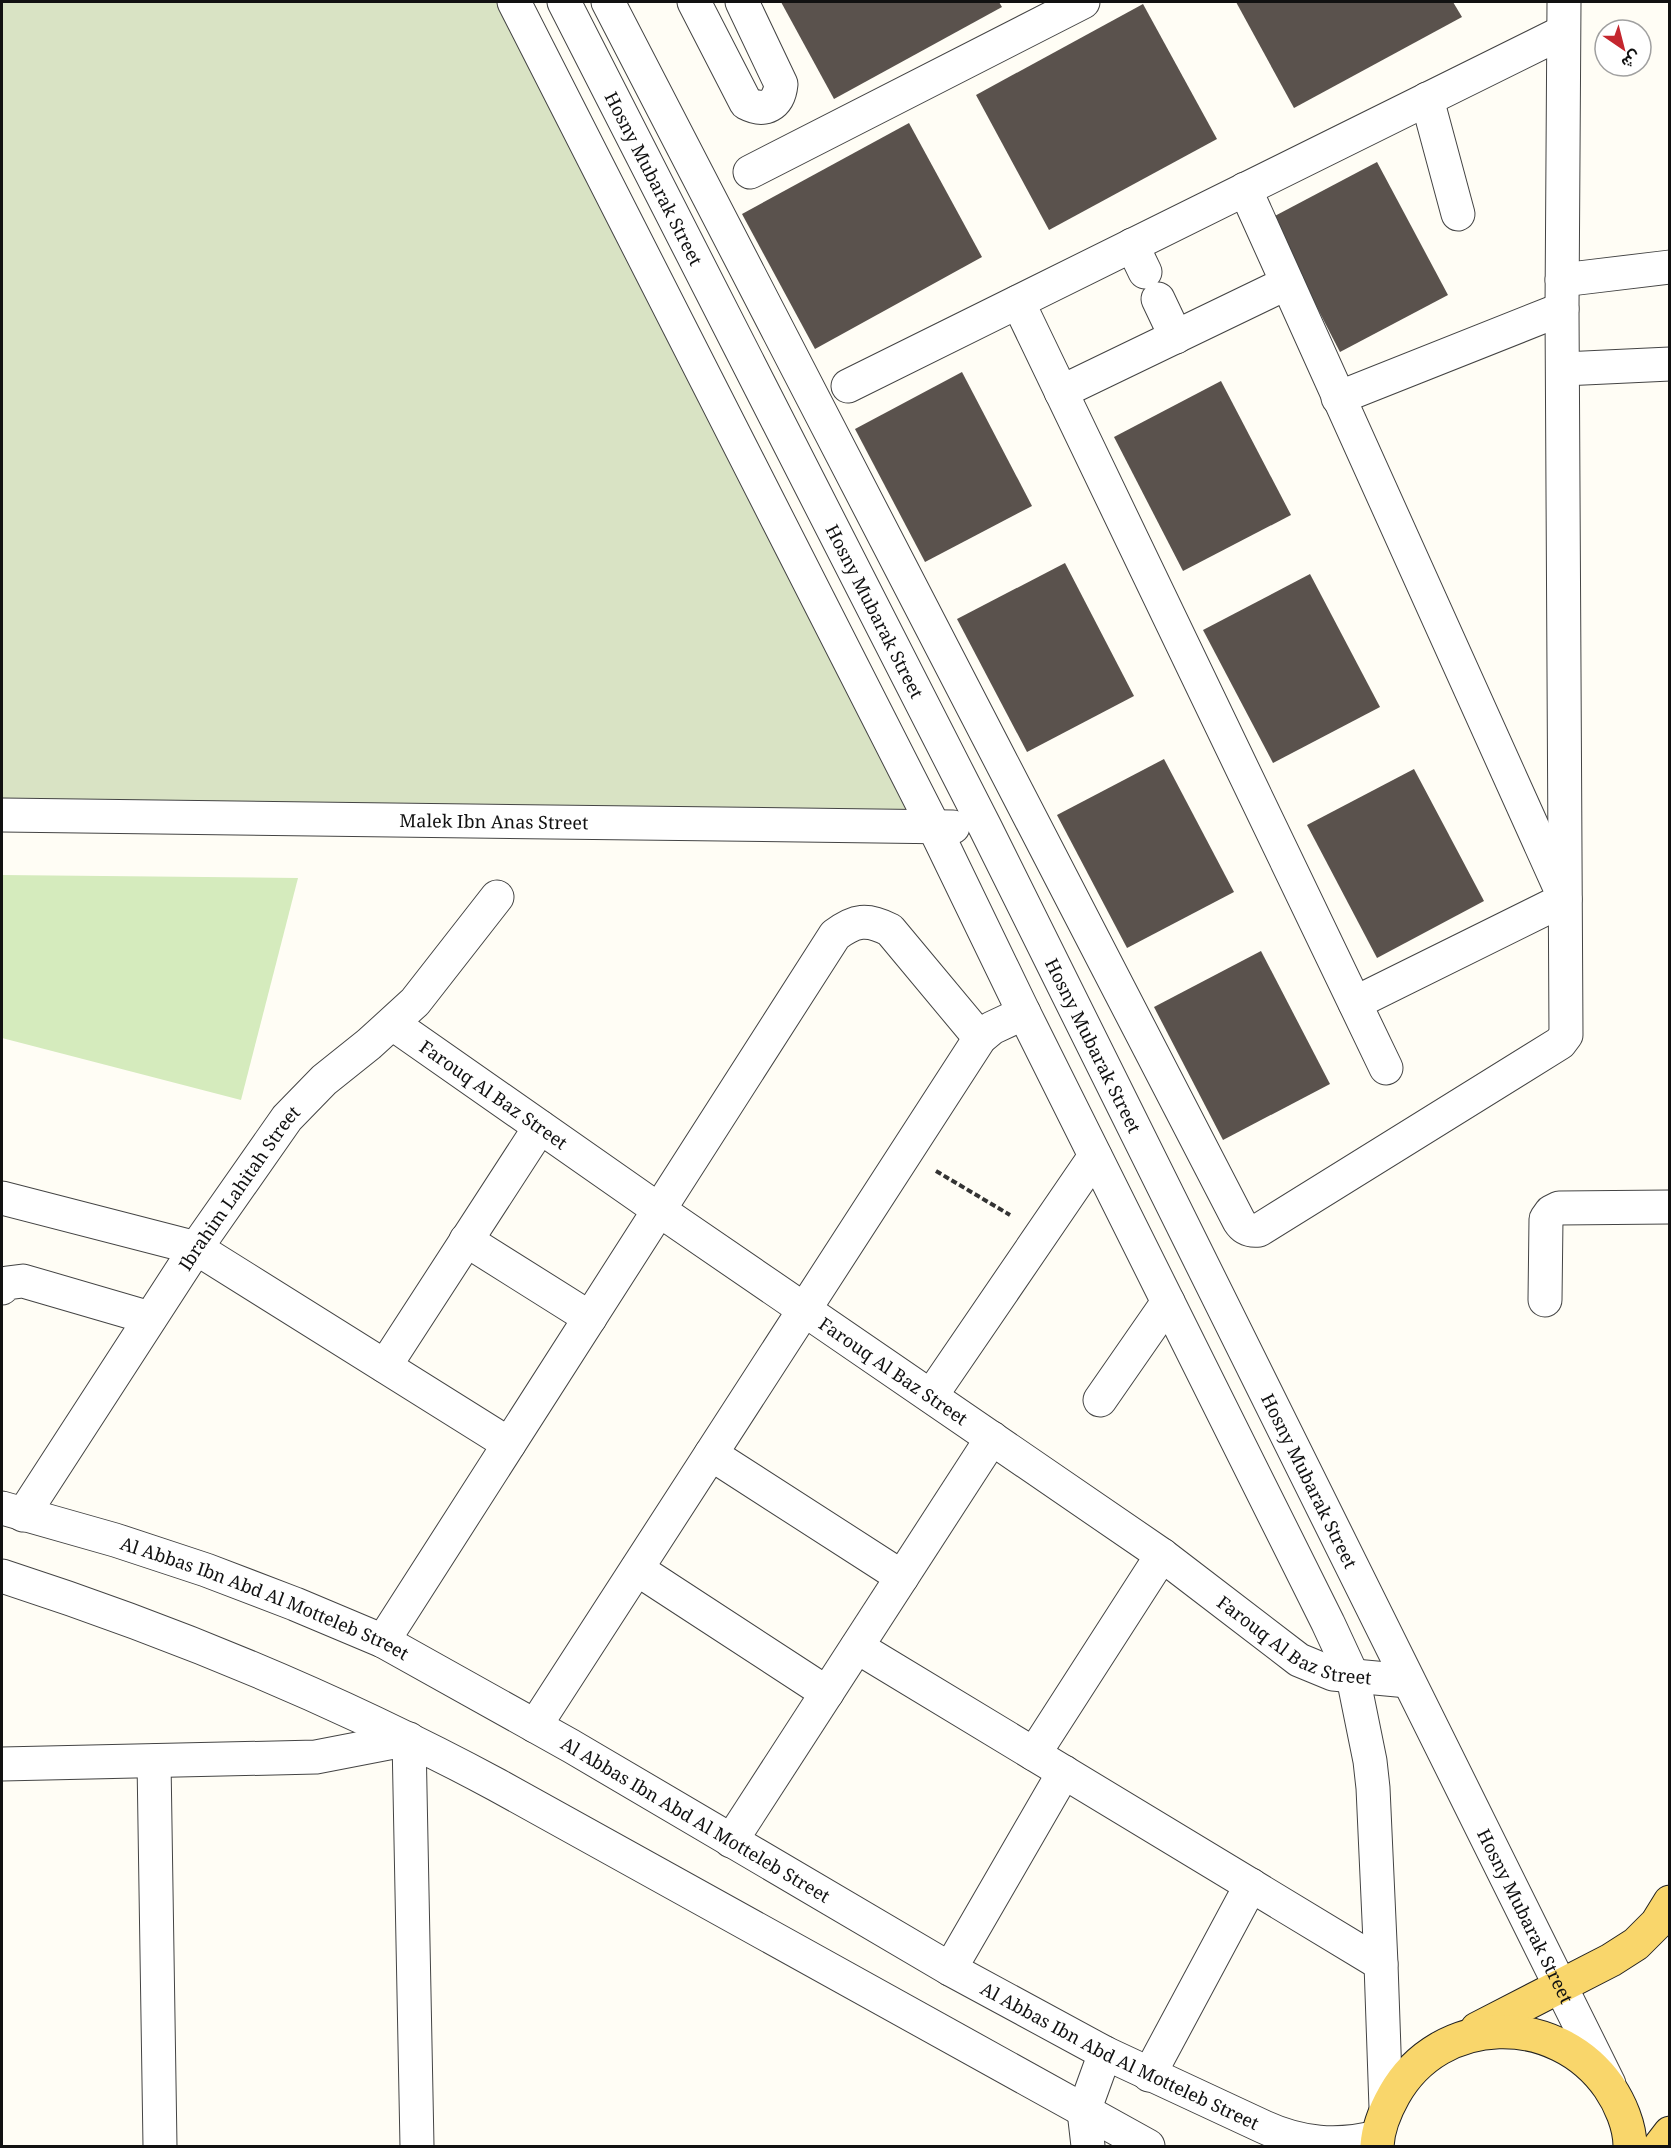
<svg xmlns="http://www.w3.org/2000/svg" width="1671" height="2148" font-family="'Noto Serif',Vazirmatn,serif">
<rect width="100%" height="100%" fill="#fffdf5"/>
<path fill="#d5ebbd" d="M2,875L298,878L241,1100L2,1038Z"/>
<path fill="#d9e3c4" d="M2,2H509L934,827L2,809Z"/>
<g fill="#5a524d">
<path d="M781,2H999L1002,7L834,99Z"/>
<path d="M1236,2H1453L1462,17L1294,108Z"/>
<path d="M1143,4L1217,139L1049,230L976,95Z"/>
<path d="M909,123L982,257L815,349L742,214Z"/>
<path d="M1377,162L1448,295L1340,352L1271,218Z"/>
<path d="M962,372L1032,506L925,562L855,429Z"/>
<path d="M1221,381L1291,515L1183,571L1114,437Z"/>
<path d="M1065,563L1134,696L1027,752L957,619Z"/>
<path d="M1310,574L1380,707L1273,763L1203,630Z"/>
<path d="M1164,759L1234,892L1127,948L1057,815Z"/>
<path d="M1414,769L1484,901L1377,958L1307,825Z"/>
<path d="M1261,951L1330,1084L1223,1140L1154,1007Z"/>
</g>
<g fill="none" stroke-linecap="round" stroke-linejoin="round">
<defs>
<g id="minor">
<path d="M514,2L934,827L1024,1013L1328,1623L1353,1677L1370,1761L1373,1788L1381,1964L1386,2108"/>
<path id="s1" d="M564,2L985,827L1609,2084"/>
<path d="M608,2L1239,1221C1244,1229 1250,1231 1259,1230L1560,1043L1566,1035L1562,309L1564,2"/>
<path d="M694,2L746,103C765,113 779,105 781,84L742,2"/>
<path d="M1427,99L1458,214"/>
<path d="M750,172L1083,2"/>
<path d="M1245,189L1565,899L1355,1003"/>
<path d="M1132,245L1145,272"/>
<path d="M1562,280L1670,267"/>
<path d="M1158,299L1176,337"/>
<path d="M1018,302L1386,1068"/>
<path d="M1563,369L1670,364"/>
<path d="M848,386L1563,32"/>
<path d="M1061,392L1287,283"/>
<path d="M1338,398L1562,309"/>
<path id="s2" d="M2,815L953,827"/>
<path id="s3" d="M393,1024L659,1210L1162,1555L1299,1660L1333,1674L1408,1681"/>
<path d="M2,1198L196,1248L509,1444"/>
<path d="M466,1240L590,1318"/>
<path d="M2,1288L7,1283L23,1281L150,1318"/>
<path d="M1545,1300L1546,1219L1551,1212L1559,1208L1670,1207"/>
<path d="M385,1366L540,1127"/>
<path d="M931,1396L1095,1156"/>
<path d="M1100,1400L1168,1302"/>
<path d="M711,1454L902,1577"/>
<path id="s4" d="M2,1508L115,1540L206,1570L295,1604L383,1641L571,1746L950,1969L1105,2053L1264,2127C1301,2144 1337,2147 1377,2137"/>
<path id="s5" d="M23,1515L196,1248L287,1118L324,1080L369,1044L415,1002L497,897"/>
<path d="M637,1569L827,1693"/>
<path d="M2,1576C172,1631 339,1700 497,1785L1148,2146"/>
<path d="M383,1641L835,935C855,920 867,918 890,930L980,1038"/>
<path d="M857,1647L1381,1964"/>
<path d="M535,1726L980,1038L992,1028L1024,1013"/>
<path d="M1034,1754L1162,1555"/>
<path d="M154,1761L160,2146"/>
<path d="M2,1764L316,1757L409,1739L417,2146"/>
<path d="M731,1841L992,1438"/>
<path d="M950,1969L1064,1772"/>
<path d="M1149,2075L1251,1885"/>
<path d="M1088,2146L1084,2111L1105,2053"/>
</g>
<g id="major">
<path d="M1477,2029L1611,1960L1636,1944L1657,1923L1670,1902"/>
<path d="M1377,2146C1378,2128 1385,2111 1394,2095C1440,2013 1556,2011 1609,2087C1620,2103 1630,2126 1630,2146"/>
<path d="M1660,2146L1670,2133"/>
</g>
</defs>
<use href="#minor" stroke="#444" stroke-width="35"/>
<use href="#major" stroke="#222" stroke-width="35"/>
<path stroke="#333" stroke-width="4" stroke-dasharray="6 3" stroke-linecap="butt" d="M936,1171L1010,1215"/>
<use href="#minor" stroke="#fff" stroke-width="33"/>
<use href="#major" stroke="#f9d66b" stroke-width="33"/>
</g>
<g text-anchor="middle" dominant-baseline="central" stroke-width="6" stroke-linejoin="round" paint-order="stroke">
<g font-size="18" fill="#111" stroke="#fff">
<text stroke="none"><textPath href="#s1" startOffset="198">Hosny Mubarak Street</textPath></text>
<text stroke="none"><textPath href="#s1" startOffset="684">Hosny Mubarak Street</textPath></text>
<text stroke="none"><textPath href="#s2" startOffset="492">Malek Ibn Anas Street</textPath></text>
<text stroke="none"><textPath href="#s1" startOffset="1170">Hosny Mubarak Street</textPath></text>
<text stroke="none"><textPath href="#s3" startOffset="123">Farouq Al Baz Street</textPath></text>
<text stroke="none"><textPath href="#s5" startOffset="392">Ibrahim Lahitah Street</textPath></text>
<text stroke="none"><textPath href="#s3" startOffset="609">Farouq Al Baz Street</textPath></text>
<text stroke="none"><textPath href="#s1" startOffset="1656">Hosny Mubarak Street</textPath></text>
<text stroke="none"><textPath href="#s4" startOffset="278">Al Abbas Ibn Abd Al Motteleb Street</textPath></text>
<text stroke="none"><textPath href="#s3" startOffset="1095">Farouq Al Baz Street</textPath></text>
<text stroke="none"><textPath href="#s4" startOffset="764">Al Abbas Ibn Abd Al Motteleb Street</textPath></text>
<text stroke="none"><textPath href="#s1" startOffset="2142">Hosny Mubarak Street</textPath></text>
<text stroke="none"><textPath href="#s4" startOffset="1250">Al Abbas Ibn Abd Al Motteleb Street</textPath></text>
</g>
</g>
<rect width="1671" height="2148" fill="none" stroke="#111111" stroke-width="6"/>
<g transform="translate(1623 48) rotate(145)"><circle r="28" fill="#ffffff" stroke="#a0a0a0" stroke-width="1.5"/>
<path d="M0-4.5L10 22L0 15L-10 22Z" fill="#c4262e"/>
<text y="-9" font-size="16" font-weight="bold" text-anchor="middle" fill="#111111">ش</text>
</g>
</svg>
